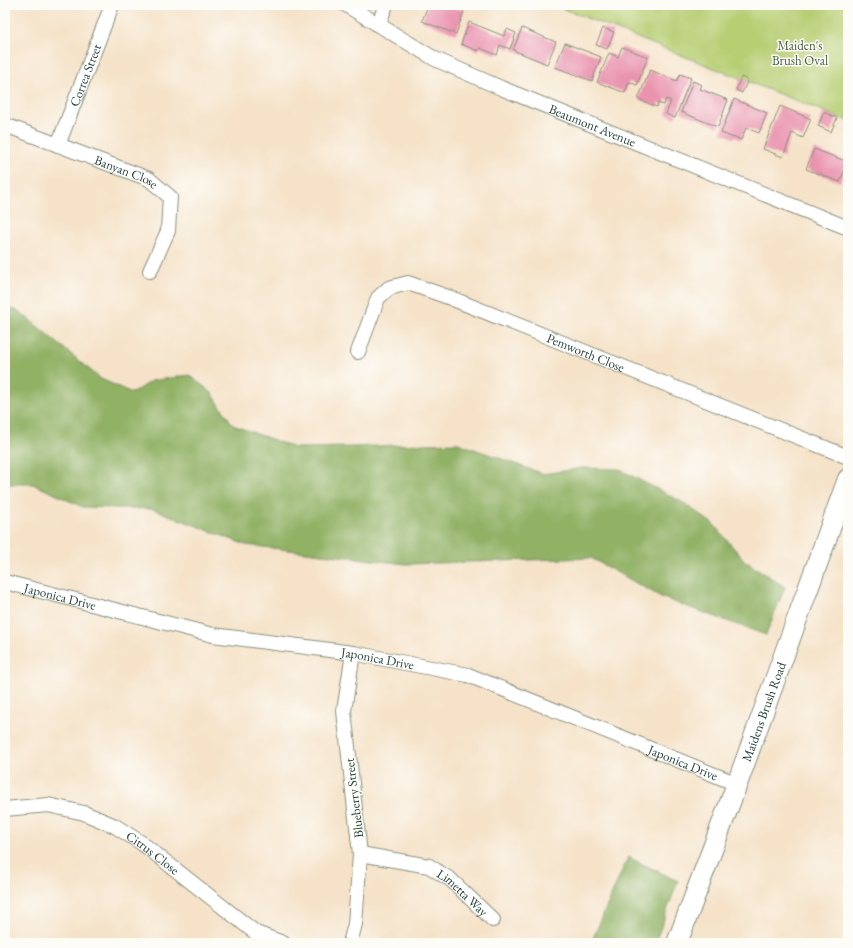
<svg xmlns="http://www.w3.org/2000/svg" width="853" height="948" font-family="'EB Garamond',serif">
<rect width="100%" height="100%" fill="#fdfcf7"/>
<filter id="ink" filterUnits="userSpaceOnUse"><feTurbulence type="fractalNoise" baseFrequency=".025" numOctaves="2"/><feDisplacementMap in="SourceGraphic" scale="8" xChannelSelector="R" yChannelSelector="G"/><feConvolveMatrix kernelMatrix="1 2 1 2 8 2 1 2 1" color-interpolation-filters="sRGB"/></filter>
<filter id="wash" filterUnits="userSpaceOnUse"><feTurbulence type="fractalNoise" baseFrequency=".012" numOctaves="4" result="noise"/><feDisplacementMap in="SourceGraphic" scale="16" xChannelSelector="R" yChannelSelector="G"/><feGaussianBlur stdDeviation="0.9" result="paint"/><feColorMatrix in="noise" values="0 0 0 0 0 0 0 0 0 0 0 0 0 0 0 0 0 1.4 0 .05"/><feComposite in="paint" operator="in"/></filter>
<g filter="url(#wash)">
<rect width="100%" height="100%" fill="#f5e2c8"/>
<path fill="#b7ce73" stroke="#6b8654" d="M554,5H848V121Z"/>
<g fill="#91b165" stroke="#58774c">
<path d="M5,306L20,312L101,379L132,393L151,381L189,375L211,392L233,425L295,448L352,447L420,444L458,443L543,474L582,468L619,469L682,502L713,524L745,561L785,587L766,635L663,598L591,558L406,564L246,545L153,509L83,507L33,484H5Z"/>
<path d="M628,857L678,881L655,943H591Z"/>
</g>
<g id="blocks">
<g fill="#e993af">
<path d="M428,5H453V7L464,11L456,34L422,21Z"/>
<path d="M469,22L504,36L507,29L516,33L510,49L500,45L497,55L480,48L478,51L461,44Z"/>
<path d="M522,28L556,42L547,64L513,50Z"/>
<path d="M603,28L614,32L607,49L596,45Z"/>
<path d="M565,43L601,57L592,81L555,67Z"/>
<path d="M622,47L648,57L637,85L629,82L625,93L597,82L609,53L618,57Z"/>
<path d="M650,70L677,81L680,74L691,78L675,118L666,114L671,101L666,99L664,105L658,103L657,107L638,99Z"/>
<path d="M741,77L748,80L742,93L736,90Z"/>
<path d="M693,81L702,85L700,89L728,100L718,127L681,112Z"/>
<path d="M734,99L767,113L759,133L746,128L741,140L735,137L734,138L721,133Z"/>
<path d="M780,106L811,119L803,138L792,133L783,157L763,149Z"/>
<path d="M824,112L837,118L831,132L818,126Z"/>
<path d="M814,149L848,162L840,182L806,169Z"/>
</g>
</g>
</g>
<g filter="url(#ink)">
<use href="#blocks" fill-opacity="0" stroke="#8a907e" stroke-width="1"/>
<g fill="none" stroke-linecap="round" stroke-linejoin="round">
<defs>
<g id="street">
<path id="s1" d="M346,5L435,59L501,88L848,228"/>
<path d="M378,25L386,5"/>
<path id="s2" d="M5,125L149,179L170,197L168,231L150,271"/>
<path id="s3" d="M58,145L112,5"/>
<path id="s4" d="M358,352L378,298L389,288L408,283L448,297L848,457"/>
<path id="s5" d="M5,582L213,635L353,653L468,675L737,784"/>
<path id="s6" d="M5,809L48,805L84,813L115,826L143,844L256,933L283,943"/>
<path id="s7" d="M360,854L429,866L451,880L493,920"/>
<path d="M350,943L355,924L360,854L344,711L353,653"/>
</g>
<g id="secondary">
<path id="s8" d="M677,943L737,784L848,479"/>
</g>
</defs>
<use href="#street" stroke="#8a907e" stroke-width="16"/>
<use href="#secondary" stroke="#8a907e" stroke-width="22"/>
<use href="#street" stroke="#fff" stroke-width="14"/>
<use href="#secondary" stroke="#fff" stroke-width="20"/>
</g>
</g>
<g text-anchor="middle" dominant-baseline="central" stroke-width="3" stroke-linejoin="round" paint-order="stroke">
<g font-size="13" fill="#456144" stroke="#fdfcf7">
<text x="800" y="45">Maiden's<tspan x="800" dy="15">Brush Oval</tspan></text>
</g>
<g font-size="13" fill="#1f3d34" stroke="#fdfcf7">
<text stroke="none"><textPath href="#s3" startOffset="75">Correa Street</textPath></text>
<text stroke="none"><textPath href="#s1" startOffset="275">Beaumont Avenue</textPath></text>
<text stroke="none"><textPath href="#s2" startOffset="130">Banyan Close</textPath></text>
<text stroke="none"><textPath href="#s4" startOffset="283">Pemworth Close</textPath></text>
<text stroke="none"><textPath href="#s5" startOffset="57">Japonica Drive</textPath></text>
<text stroke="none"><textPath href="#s5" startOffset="381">Japonica Drive</textPath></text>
<text stroke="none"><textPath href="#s8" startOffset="247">Maidens Brush Road</textPath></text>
<text stroke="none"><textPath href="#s5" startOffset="705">Japonica Drive</textPath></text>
<text transform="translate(354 798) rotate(-97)">Blueberry Street</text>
<text stroke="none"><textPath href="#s6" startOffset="160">Citrus Close</textPath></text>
<text stroke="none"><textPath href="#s7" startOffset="113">Limetta Way</textPath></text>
</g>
</g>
<rect width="853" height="948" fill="none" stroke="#fdfcf7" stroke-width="20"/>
</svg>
